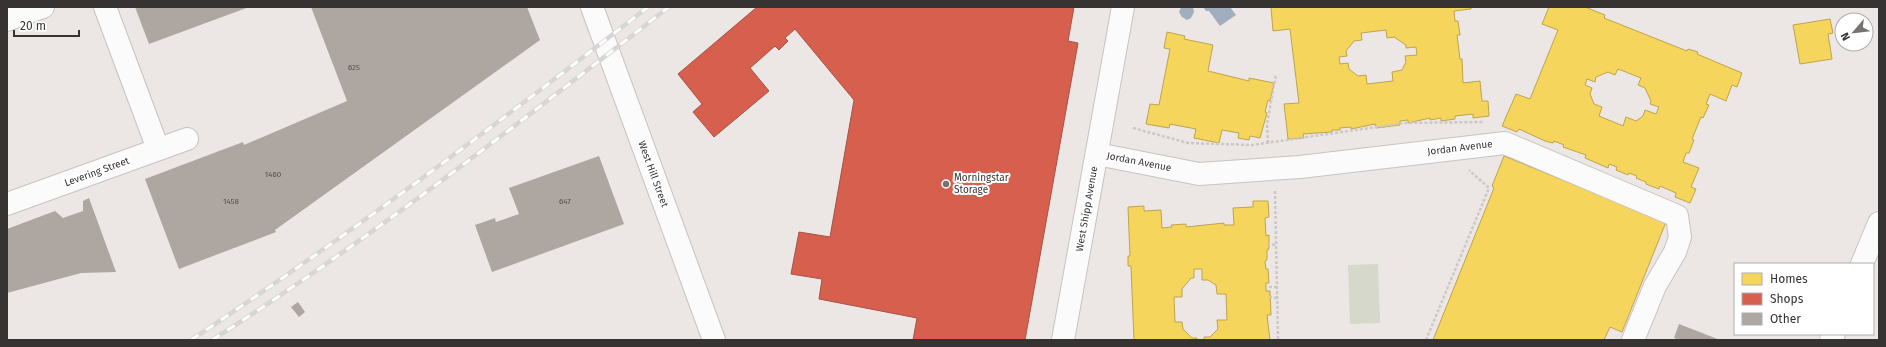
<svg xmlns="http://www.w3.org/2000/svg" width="1886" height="347" font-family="'Fira Sans',sans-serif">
<rect width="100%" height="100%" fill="#ece7e4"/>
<path fill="#d5d8ca" d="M1378,264L1380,323L1350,324L1348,265Z"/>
<g fill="#a1aec0">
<path d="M1181,7H1193L1194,12L1191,18L1187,20L1182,17L1179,12Z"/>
<path d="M1203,7H1230L1236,15L1220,26L1209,11H1206Z"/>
</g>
<g fill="#f6d55c" stroke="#bda44f" fill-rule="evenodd">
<path d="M1271,7H1471V9L1454,11L1455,21H1458L1460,35H1457L1460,59H1462L1463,83L1480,81L1482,101H1488L1489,116L1473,118V114L1455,116V119L1441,121V118L1430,120V118L1408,123V120L1400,121V125L1376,128L1375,124L1351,129V127L1340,128V130H1332V132L1303,134L1304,138L1288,139L1284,104L1299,103L1290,29L1273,31ZM1386,30L1387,38L1394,37L1406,45V48L1416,47L1417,55L1405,56L1406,62L1402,70L1392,72L1393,81L1367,84L1366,75L1358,76L1349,69L1348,63L1340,64L1339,57L1347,56L1346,51L1354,41L1362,40L1361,33Z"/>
<path d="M1549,7H1585L1605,15L1604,18L1687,51L1688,49L1698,52L1697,54L1742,73L1737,87L1732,85L1726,101L1710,94L1706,104L1709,105L1703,118L1701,117L1692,139L1694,140L1689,153H1686L1683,162L1699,168L1691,187L1696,189L1690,203L1675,197L1676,193L1660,186L1659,189L1646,184V182L1636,178L1637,176L1629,173L1628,175L1616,170L1617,167L1609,164L1608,168L1585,158L1586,155L1563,147L1564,145L1554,141L1553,143L1545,141L1519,129L1517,132L1502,126L1516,94L1530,99L1558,30L1542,24ZM1618,69L1641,78L1638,85L1645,88L1651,101L1650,104L1659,107L1656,114L1645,110L1643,116L1636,121L1626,117L1623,126L1599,116L1602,107L1594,104L1590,94L1592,88L1585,85L1587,79L1595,82L1596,77L1608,72L1615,75Z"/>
<path d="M1830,19L1833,33L1828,34L1832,59L1800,64L1793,25Z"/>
<path d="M1167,32L1185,36L1184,39L1213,45L1208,71L1249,81V78L1274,83L1270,101L1268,100L1265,112L1267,113L1260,138L1250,136L1249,140L1238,138L1239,133L1222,130L1219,143L1194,138L1196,129L1170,124L1169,128L1146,124L1150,104L1159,105L1170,49L1164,48Z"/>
<path d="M1504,156L1666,222L1622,332L1610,327L1604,340H1433L1494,188L1492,186Z"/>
<path d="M1253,201H1268L1269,217L1265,218L1266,236L1269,235V249L1267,250V260L1265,261L1266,269H1268L1269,283H1266V291H1270L1271,315H1267L1270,340H1204V337H1210L1218,329L1217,320H1227L1226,294H1217L1216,285L1208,280H1202V269H1194V278H1191L1182,289V297H1174L1175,322H1182L1183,329L1192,338H1197V340H1134L1131,266H1128V256H1130L1128,207L1144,206V211L1161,210L1162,228L1172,227L1171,225L1186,224V227L1224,223V225H1234L1233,208L1253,207Z"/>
</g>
<path fill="#d6604d" stroke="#a65245" d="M757,7H1074L1068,41L1078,43L1025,340H913L917,318L819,299L822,279L791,274L799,232L830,237L854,100L795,29L785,38L788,41L779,50L775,46L750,68L769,91L714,137L693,112L702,104L678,74Z"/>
<g fill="#ada6a1">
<path d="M135,7H249L149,44Z"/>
<path d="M311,7H527L540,40L275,230L276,232L179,269L145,179L243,142L244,145L347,101Z"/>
<path d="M599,156L624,224L492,272L475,225L495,218L496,222L519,214L509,188Z"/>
<path d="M89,198L116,272L81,273L7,293V229L55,211L63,218L83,211V201Z"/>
<path d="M298,302L305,312L299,317L291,307Z"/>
<path d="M1679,324L1720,340H1680L1674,338Z"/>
</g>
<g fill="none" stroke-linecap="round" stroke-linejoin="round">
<defs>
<g id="minor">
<path d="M105,7L158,149"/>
<path d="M592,7L714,340"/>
<path d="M7,20L43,7"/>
<path d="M1097,154L1199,174L1300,167L1505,143L1677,216L1680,237L1675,252L1655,286L1633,340"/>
<path d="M7,204L187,139"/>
<path d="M1862,264L1879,223"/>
<path d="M1063,340L1123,7"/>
<path d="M1831,340L1834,334"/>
</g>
</defs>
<use href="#minor" stroke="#c7c3c1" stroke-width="24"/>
<g stroke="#cbc8c7" stroke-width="2.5" stroke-dasharray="3 2" stroke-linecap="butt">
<path d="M1133,128L1188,143L1252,145L1404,123L1484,122"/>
<path d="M1268,143L1267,124L1276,74"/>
<path d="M1275,191L1278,340"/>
<path d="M1267,244L1276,245"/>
<path d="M1269,287H1277"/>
<path d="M1269,297L1277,298"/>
<path d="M1426,340L1489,188L1469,170"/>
</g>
<use href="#minor" stroke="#fcfbfb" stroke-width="22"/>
<defs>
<g id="rail">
<path d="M191,340C348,236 499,123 648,7"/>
<path d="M212,340C371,239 520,122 669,7"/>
</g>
</defs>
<use href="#rail" stroke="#d8d6d5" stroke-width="4.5"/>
<use href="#rail" stroke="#fff" stroke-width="3" stroke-dasharray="9" stroke-linecap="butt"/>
</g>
<circle fill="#767270" stroke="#fff" stroke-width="1.5" cx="946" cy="184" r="4"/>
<g text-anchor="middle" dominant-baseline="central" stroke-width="4" stroke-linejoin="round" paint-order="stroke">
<g font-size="8" fill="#54504e">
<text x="354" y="67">625</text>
<text x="273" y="174">1460</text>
<text x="231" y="201">1458</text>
<text x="565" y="201">647</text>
</g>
<g font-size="10" fill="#373332" stroke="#fff">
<text transform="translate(1460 148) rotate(-7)">Jordan Avenue</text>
<text transform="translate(1139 162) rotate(11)">Jordan Avenue</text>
<text transform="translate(97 172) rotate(-20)">Levering Street</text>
<text transform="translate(653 174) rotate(70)">West Hill Street</text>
<text transform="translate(1087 209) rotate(-80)">West Shipp Avenue</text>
</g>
<g font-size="10" fill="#373332" stroke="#fff" text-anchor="start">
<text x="954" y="178">Morningstar<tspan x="954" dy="12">Storage</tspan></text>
</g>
</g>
<rect width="1886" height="347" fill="none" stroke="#373332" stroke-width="16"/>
<rect x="1734" y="263" width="140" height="72" fill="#ffffff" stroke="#afadad"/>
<rect x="1742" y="273" width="20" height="12" fill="#f6d55c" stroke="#afadad"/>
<text x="1770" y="283" font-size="12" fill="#373332">Homes</text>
<rect x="1742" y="293" width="20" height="12" fill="#d6604d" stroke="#afadad"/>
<text x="1770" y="303" font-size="12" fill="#373332">Shops</text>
<rect x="1742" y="313" width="20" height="12" fill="#ada6a1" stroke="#afadad"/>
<text x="1770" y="323" font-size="12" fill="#373332">Other</text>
<g transform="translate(1854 32) rotate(242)"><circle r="19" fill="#ffffff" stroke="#afadad"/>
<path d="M0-3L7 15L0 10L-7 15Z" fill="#767270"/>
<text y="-6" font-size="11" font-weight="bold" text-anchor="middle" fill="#373332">N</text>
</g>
<path d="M14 30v6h65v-6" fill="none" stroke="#373332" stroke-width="2"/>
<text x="20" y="30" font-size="12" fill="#373332" stroke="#ffffff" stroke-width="3" paint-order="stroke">20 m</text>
</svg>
